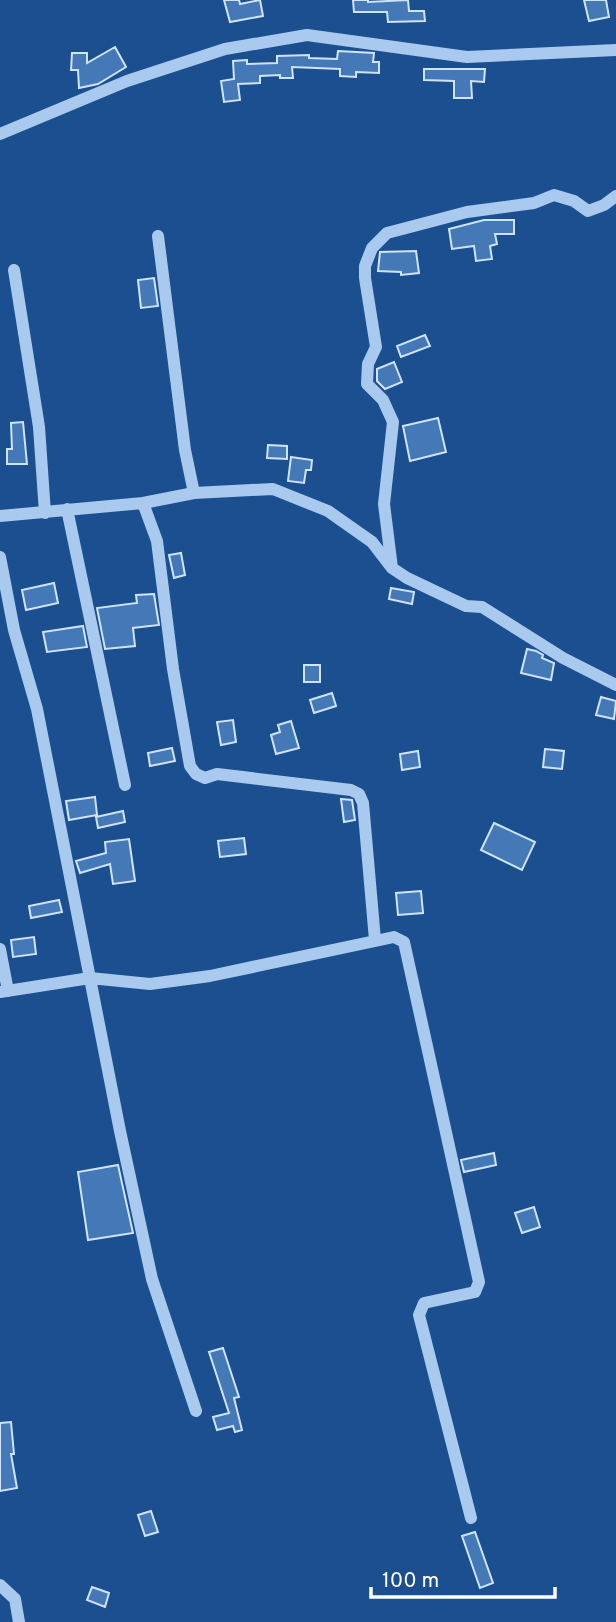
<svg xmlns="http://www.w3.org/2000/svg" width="616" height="1622" font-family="Overpass,sans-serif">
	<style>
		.building { fill: #4478b7; stroke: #cfe3fa; stroke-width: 2 }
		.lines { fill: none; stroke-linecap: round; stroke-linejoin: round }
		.minor { stroke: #a9c9ee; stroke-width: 12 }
	</style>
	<rect width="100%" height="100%" fill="#1b4f8f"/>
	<path class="building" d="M224,0H239L240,4L260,0L263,16L230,22Z
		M353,0H368V2L408,0L409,11H424L425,21L388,22L387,12H354Z
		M584,0H606L609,17L589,21Z
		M115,47L126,67L98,84L79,88L78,70H71L72,53H87V63Z
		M338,51L374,53L373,62H379V73L356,72V77L340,76V69L292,67L293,78H280V75L260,76V83L238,84L240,100L224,102L221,81L234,79L233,61L247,60V64L277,63V56L309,55V58L337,59Z
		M424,69H485L484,82L471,81L472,98H454V81L424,80Z
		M484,220H514V234H495L497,244L490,246L492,259L476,261L474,246L452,249L449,229Z
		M416,251L419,273L401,275V272L378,271L380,252Z
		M154,278L158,306L141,308L138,280Z
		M425,335L430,346L401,357L397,346Z
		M394,362L402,382L385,389L377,381V369Z
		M438,418L446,452L410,461L403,426Z
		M23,422L27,464H7V449H12L11,423Z
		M268,445L287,446V459L267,458Z
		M291,457L312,460L311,470H306L304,483L288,481Z
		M181,553L185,575L174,578L169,555Z
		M54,583L58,603L26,610L22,590Z
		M391,588L414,592L412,604L389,599Z
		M154,594L159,625L133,628L135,646L105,649L97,608L137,603L136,595Z
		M83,626L87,647L47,652L43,632Z
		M527,649L536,651L543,655L542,658L554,663L551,680L521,673Z
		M304,665H320V682H304Z
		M332,693L336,706L314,713L310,700Z
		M601,697L616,701L614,719L596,715Z
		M233,720L236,742L221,745L217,722Z
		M291,721L299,748L276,754L271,735L280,732L278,725Z
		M172,748L175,761L150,766L148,753Z
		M545,749L564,751L562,769L543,767Z
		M418,751L420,767L402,770L400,754Z
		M95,797L97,815L69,820L66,801Z
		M341,799L352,800L355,820L344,822Z
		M123,811L125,822L98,828L96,817Z
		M494,823L535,842L522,870L481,850Z
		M244,838L246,854L220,857L218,841Z
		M129,839L135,881L113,884L110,864L80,873L76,861L106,853L105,842Z
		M421,891L423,913L398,915L396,893Z
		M59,900L62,912L31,918L29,906Z
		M34,937L36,954L13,957L11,940Z
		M494,1153L496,1165L464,1172L461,1160Z
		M118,1165L133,1233L88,1240L78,1172Z
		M534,1207L540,1227L522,1233L515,1213Z
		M223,1348L239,1397L234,1398L242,1430L235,1432L233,1426L217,1430L213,1417L229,1413L209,1352Z
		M11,1422L14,1454H11L17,1488L0,1491V1423Z
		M151,1511L158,1532L145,1536L138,1515Z
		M475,1532L493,1583L480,1588L462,1536Z
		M92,1587L109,1593L105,1607L87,1600Z"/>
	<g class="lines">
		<path class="minor" d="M0,134L127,81L225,49L307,35L467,57L616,50
			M158,236L185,450L194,493
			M14,270L39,427L45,513
			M143,503L157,541L173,669L190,766L196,774L205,778L217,774L351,790L359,794L363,803L375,940
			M67,509L125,785
			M0,516L143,503L194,493L273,489L328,511L372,542L392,568L407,578L466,606L482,607L563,658L616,685
			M0,557L14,630L37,709L120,1131L152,1279L196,1411
			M392,568L384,504L393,422L383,400L367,384L368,364L376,347L365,278V266L372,248L387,233L467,212L534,203L554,195L574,201L588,211L604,205L616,196
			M0,949L8,991
			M0,992L90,978L150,984L210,976L394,937L404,942L479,1282L475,1292L424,1303L419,1315L471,1518
			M0,1585L15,1599L19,1622"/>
	</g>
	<path d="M371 1587v10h184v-10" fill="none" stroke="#ffffff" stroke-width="3.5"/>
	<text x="382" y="1587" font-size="21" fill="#ffffff" stroke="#1b4f8f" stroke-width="5" paint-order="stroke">100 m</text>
</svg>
